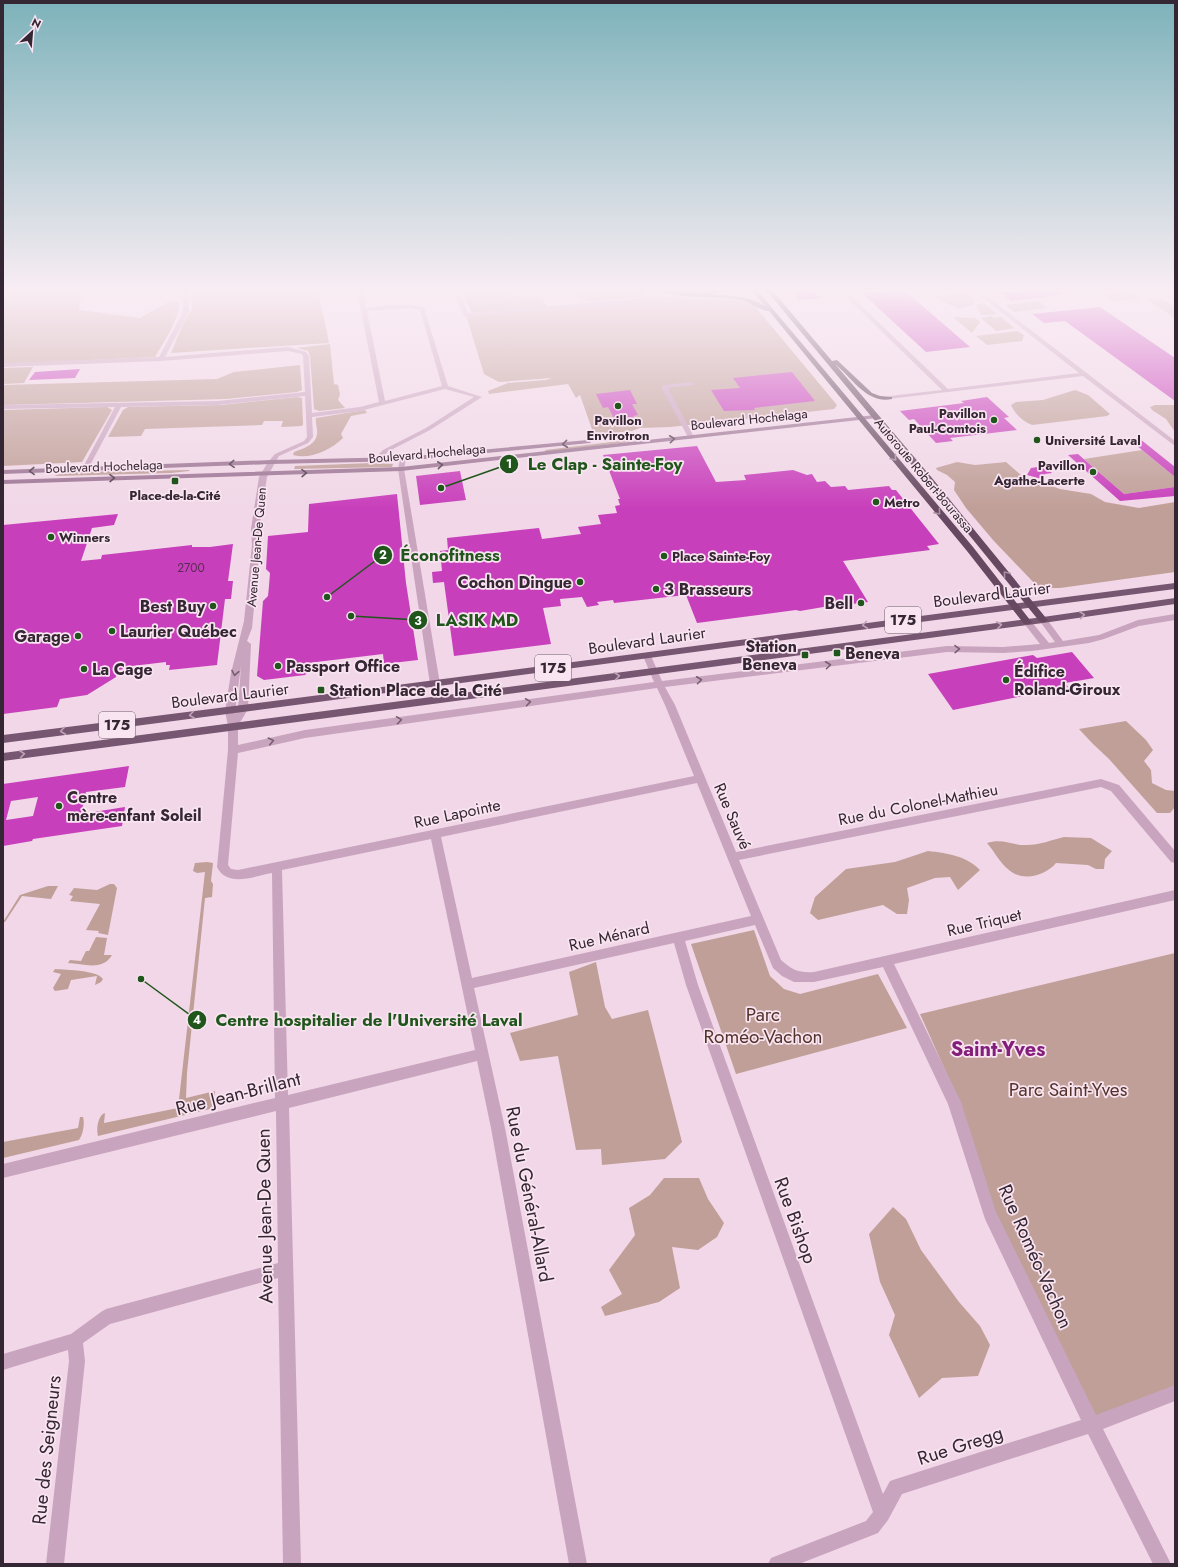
<svg xmlns="http://www.w3.org/2000/svg" width="1178" height="1567" font-family="Jost,sans-serif">
	<style>
		.green { fill: #c09f98 }
		.plaza { fill: #eabed8 }
		.building { fill: #c83fbb; fill-rule: evenodd }
		.lines { fill: none; stroke-linecap: round; stroke-linejoin: round }
		.minor { fill: #c9a4be; fill-rule: evenodd }
		.secondary { fill: #9d7594; fill-rule: evenodd }
		.primary { fill: #765670; fill-rule: evenodd }
		.trunk { fill: #664960; fill-rule: evenodd }
		.motorway { fill: #553c51; fill-rule: evenodd }
		.oneway { stroke: #4e3a4a }
		.oneway2 { stroke: #a88fa1 }
		.oneway3 { stroke: #bea4b7 }
		.oneway4 { stroke: #775f71 }
		.poi-dot { fill: #20561b; stroke: #f9e4f1; stroke-width: 1.5 }
		.labels { text-anchor: middle; stroke-width: 3.5; stroke-linejoin: round; paint-order: stroke }
		.far-number-label { font-size: 12px; fill: #592c54 }
		.far-poi-label { font-size: 13px; font-weight: bold; fill: #342632; stroke: #f9e4f1; text-anchor: start }
		.far-street-label { font-size: 13px; fill: #342632; stroke: #f9e4f1 }
		.shield { fill: #f9e4f1; stroke: #6f5f6b; stroke-width: 1 }
		.shield-label { font-size: 15px; font-weight: bold; fill: #342632 }
		.poi-label { font-size: 16px; font-weight: bold; fill: #342632; stroke: #f9e4f1; text-anchor: start }
		.street-label { font-size: 16px; fill: #342632; stroke: #f9e4f1 }
		.near-park-label { font-size: 19px; fill: #533229; stroke: #f9e4f1 }
		.near-street-label { font-size: 19px; fill: #342632; stroke: #f9e4f1 }
		.near-neighbourhood-label { font-size: 20px; font-weight: bold; fill: #841e7b; stroke: #f9e4f1 }
		.leader { fill: none; stroke: #20561b; stroke-width: 1.5 }
		.callout-dot { fill: #20561b; stroke: #f9e4f1; stroke-width: 1.5 }
		.mark-label { font-size: 12px; text-anchor: middle; font-weight: bold; fill: #fff }
		.callout-label { font-size: 17px; text-anchor: middle; font-weight: bold; fill: #20561b; stroke: #f9e4f1; stroke-width: 3.5; stroke-linejoin: round; paint-order: stroke }
	</style>
	<rect width="100%" height="100%" fill="#f1d7e7"/>
	<path class="green" d="M3,290H94L82,291L79,310L140,318L170,301L179,302C181,316 163,344 155,357L3,364Z
		M193,290H318L329,343L171,353L183,324L192,309Z
		M461,290H508C514,301 530,294 539,297L547,305L546,307L472,313Z
		M563,290H639L644,296L590,302L564,292Z
		M1131,292L1140,298L1114,301L1104,295Z
		M970,293L974,304L959,309L933,296Z
		M669,297L686,299H733L754,305L837,405L834,409L670,427L640,428L632,431L594,435L580,395L576,398L568,384L489,394L488,391L508,383L546,380L552,378L499,382L484,374L466,315L649,300Z
		M1146,299H1162L1175,306V318Z
		M1039,301L1047,308L1014,312L1005,305Z
		M983,303L997,314L981,315L976,305Z
		M999,315L1014,328H1015L996,331L981,318L992,316L994,318L1000,317Z
		M953,317L975,318L980,322L972,333Z
		M1017,331L1024,335L1022,341L987,345L976,336Z
		M330,344L334,384L338,385L340,394L338,400L345,408L319,411L314,409L310,356L308,351L297,348Z
		M300,365L302,390L297,392L226,399L3,405V385L217,379L234,372Z
		M33,367L24,383L3,384V368Z
		M1075,390L1088,395L1110,414L1107,416L1032,425C1022,421 1015,414 1011,405L1016,402L1043,400Z
		M297,397L302,398L303,424L302,426L281,427L283,421H264L262,425L145,429L141,436L108,437L123,410L128,407L222,405Z
		M1155,405H1175V432L1166,419L1152,410L1150,407Z
		M107,407L112,410L82,462L3,466V410Z
		M365,410L367,413L351,416L341,434L343,438C331,450 310,460 293,455L294,452C302,449 316,445 317,434C318,429 315,423 316,418Z
		M628,440L629,442L546,452L545,450Z
		M1142,450L1175,477V487L1124,494L1084,459Z
		M957,462L975,465L1006,462L1021,475L1060,489L1091,494L1105,502L1139,508L1175,502V572L1060,588H1045L1035,584L993,540L966,508L954,490L955,482L947,475L937,470L936,468Z
		M372,463L393,464L392,467L294,469L295,466Z
		M190,470L189,471L171,473L55,476L56,475L75,472Z
		M1126,721L1146,740L1153,750L1144,761L1151,770L1152,783L1166,790L1175,791V807L1170,813H1157L1109,759L1092,743L1079,729Z
		M1064,837L1091,838L1112,851L1105,859L1104,869H1096L1088,865L1056,863C1045,876 1023,882 1009,870C1000,863 994,851 987,843C1003,838 1013,846 1027,845C1039,845 1052,840 1064,837Z
		M928,851C946,853 967,856 980,870L958,890L950,877L935,878L907,888L909,900L907,914H897L883,905L818,920L810,913L815,897L846,869L895,862Z
		M207,862L213,863L211,881L213,884L212,897L205,898L187,1073L186,1098L215,1091L214,1108L98,1136C96,1129 98,1115 105,1113L104,1123L178,1108L205,872L197,873L193,871L195,863Z
		M110,884H114L117,888L108,935L98,933L99,931L86,930L100,904L70,901L73,896L69,895L74,888L97,890Z
		M48,886H58L51,899L22,896L5,922H3L20,895Z
		M754,930L770,976L784,989L800,994L878,974L907,1028L736,1074L691,944Z
		M96,937L107,938L104,955H112C103,971 84,964 68,963L70,960L81,961L86,951H89Z
		M1175,953V1389L1092,1417L1000,1232L959,1101L920,1014Z
		M596,962L605,1007L612,1019L648,1010L682,1142L665,1159L602,1165L601,1149L576,1150L558,1056L520,1061L510,1033L578,1015L569,972Z
		M55,969C67,970 97,970 103,979L101,982L95,985L97,976L71,980L68,989L55,991L53,988L61,974L53,972Z
		M80,1117H83C85,1123 83,1135 79,1140L3,1158V1142L78,1128Z
		M664,1178H699L708,1199L724,1223L717,1237L698,1250L672,1247L680,1288L659,1302L605,1316L601,1307L622,1294L609,1270L635,1235L629,1208L650,1195Z
		M893,1207L906,1219L921,1250L959,1302L980,1326L990,1345L978,1376L942,1378L919,1398L889,1335L895,1315L880,1282L869,1234Z"/>
	<path class="plaza" d="M1147,290H1175V297L1162,299Z"/>
	<path class="building" d="M790,290H813L821,298L799,300Z
		M893,290H904L970,347L926,352L862,293Z
		M1028,290H1060V295L1011,301L1000,293Z
		M1100,307L1175,358V401L1065,321L1044,323L1032,314Z
		M80,369L75,378L29,380L35,372Z
		M792,372L815,401L754,408L755,410L724,411L711,390L740,388L733,378Z
		M630,390L637,404H632L638,415L633,416L634,417L615,420L608,407L603,408L596,394Z
		M987,397L1009,417L1004,418L1017,430L950,438L953,441L936,443L914,419L909,420L900,411L964,403L961,401Z
		M1140,439L1175,467V477L1136,445Z
		M697,446L716,482L746,480L744,475L793,470L807,475L812,474L817,482L825,481L831,487L845,486L848,490L889,486L892,490H896L939,544L927,546L930,550L843,561L868,602L844,605L841,604L800,611L796,610L697,623L686,595L614,603L613,600L597,602L599,605L587,607L582,597L560,599L561,606L543,608L551,644L454,656L444,582L433,583L432,572L442,571L440,551L448,550L447,538L539,528L542,539L581,534L578,527L601,524L598,515L617,513L615,506L620,505L618,499H620L603,455Z
		M1078,454L1124,494L1175,487V496L1120,501L1068,455Z
		M1044,466L1052,473L1045,474L1042,479L1027,475L1031,468Z
		M460,471L466,500L420,505L416,476Z
		M397,494L406,583L418,660L384,664L383,654L308,663L307,673L305,675L264,680L257,676L263,601L268,596L269,586L270,573L266,569L268,536L308,532L309,504Z
		M118,514L114,525L92,528L81,561L101,559L102,555L192,545V547H210L233,544L228,581H233L231,599H225L217,665L169,670L170,665H166V662L132,666V668L118,670L116,677L87,695L60,699L57,707L3,714V525Z
		M1072,652L1094,678L1065,683L1068,687L953,710L928,674L1033,655L1037,658Z
		M129,766L125,787L86,792L81,814L125,807L122,826L33,839L32,841L3,846V784ZM38,797L33,816L6,820L11,801Z"/>
	<g class="lines">
		<path class="minor" d="M182,290H188L189,312L165,357L288,347L306,352L309,356L312,413L360,407L379,402L357,290H363L366,308C385,306 406,301 424,308L448,386L482,397L430,430L387,452L384,460L381,462L378,460L379,454L383,450L426,428L474,397L445,389L360,411L312,417L313,437L308,443L279,456L267,477L259,529L260,545L252,628L247,641L251,644L248,709L238,726V745L305,730L654,682L643,656L647,653L651,656L662,681L947,646L1003,647L1040,644L1023,622L1027,619L1030,620L1049,643L1055,642L1039,620L1040,618H1046L1063,641L1099,635L1138,620L1175,614V620L1139,626L1104,639L1089,643L1032,651L1003,653L947,652L665,687L675,705L736,852L1101,779L1119,785L1175,851V863L1171,862L1111,791L1101,787L739,860L781,960C792,970 799,973 814,972L1175,890V900L894,964L961,1102L996,1212L1096,1415L1175,1385V1401L1103,1429L1171,1564H1153L1088,1434L902,1494L888,1520L878,1533L799,1564H768L771,1558L866,1521L873,1512L686,985L674,943L474,988L505,1128L587,1564H569L491,1128L477,1061L289,1108L301,1564H283L278,1278L110,1324L83,1343L85,1361L64,1564H46L69,1361L68,1350L3,1370V1354L71,1334L101,1312L106,1309L278,1263L276,1111L3,1178V1164L275,1098L272,873C255,876 227,888 217,867L228,750V726L225,711L231,673L244,621L252,545L251,529L259,477L268,462L275,454L304,441L307,437L305,396L218,405L121,407L88,469L85,471L82,469L115,407L3,409V405L218,401L305,392L303,356L302,354L288,351L161,361L3,367V363L159,357L183,312ZM410,308L420,310L442,386L385,401L367,311ZM241,666L238,709L235,714V711ZM657,688L665,705L694,776L238,870L231,869L228,865L238,753L305,738ZM697,783L751,916L472,978L441,837ZM431,839L475,1050L288,1095L282,870ZM755,925L773,968L782,976L794,982H814L883,967L948,1104L985,1219L1081,1420L896,1479L890,1481L883,1494L698,985L685,941Z
			M453,290H459L468,313L634,299L651,297L663,290L668,291L654,299L634,303L466,317L463,315Z
			M839,290H845L948,389L1079,373L973,290H979L1175,441V446L1083,376L888,399L887,398L890,396L942,390Z
			M691,382L694,384L693,385L668,388L694,437L691,439L688,437L661,387L664,385Z
			M403,457L406,459L404,469L440,684L445,699L440,702L435,699L430,684L398,469L400,459Z"/>
		<path class="secondary" d="M875,415L878,417L877,418L401,471L3,484V480L401,467Z
			M588,440L591,442L590,443L403,461L271,464L3,474V470L271,460L403,457Z"/>
		<path class="primary" d="M1175,583V589C784,639 394,693 3,743V735C394,687 784,633 1175,583Z
			M1175,598V604L1043,623L3,761V753L1043,617Z"/>
		<path class="trunk" d="M663,290C672,290 681,294 691,294C716,296 742,292 765,306L751,290H757L973,547L1030,620L1032,622L1030,624H1024L967,551L769,311C762,312 750,302 741,300C714,295 690,300 663,292Z
			M766,290H772L832,361L837,360L872,393L880,396L892,397V399C867,404 853,379 835,364L932,478L1046,618L1048,620L1046,622H1040L926,482Z"/>
		<path class="motorway" d="M663,290L700,293L718,290H731L700,297L665,293L663,292Z"/>
	</g>
	<defs><path id="oneway-chevron" d="M-2-3.5L2.5 0L-2 3.5" fill="none" stroke-width="1.6" stroke-linecap="round" stroke-linejoin="round"/></defs>
	<g class="oneway">
		<use href="#oneway-chevron" transform="translate(672 439) rotate(-6)"/>
		<use href="#oneway-chevron" transform="translate(565 444) rotate(174)"/>
		<use href="#oneway-chevron" transform="translate(232 464) rotate(177)"/>
		<use href="#oneway-chevron" transform="translate(440 465) rotate(-6)"/>
		<use href="#oneway-chevron" transform="translate(32 471) rotate(178)"/>
		<use href="#oneway-chevron" transform="translate(304 473) rotate(-1)"/>
		<use href="#oneway-chevron" transform="translate(112 478) rotate(-1)"/>
	</g>
	<g class="oneway2">
		<use href="#oneway-chevron" transform="translate(894 458) rotate(50)"/>
		<use href="#oneway-chevron" transform="translate(938 512) rotate(50)"/>
		<use href="#oneway-chevron" transform="translate(1006 574) rotate(-130)"/>
	</g>
	<g class="oneway3">
		<use href="#oneway-chevron" transform="translate(1082 615) rotate(-8)"/>
		<use href="#oneway-chevron" transform="translate(865 625) rotate(173)"/>
		<use href="#oneway-chevron" transform="translate(999 625) rotate(-7)"/>
		<use href="#oneway-chevron" transform="translate(617 676) rotate(-7)"/>
		<use href="#oneway-chevron" transform="translate(192 715) rotate(173)"/>
		<use href="#oneway-chevron" transform="translate(63 731) rotate(173)"/>
		<use href="#oneway-chevron" transform="translate(22 754) rotate(-8)"/>
	</g>
	<g class="oneway4">
		<use href="#oneway-chevron" transform="translate(957 649) rotate(-1)"/>
		<use href="#oneway-chevron" transform="translate(828 665) rotate(-7)"/>
		<use href="#oneway-chevron" transform="translate(235 673) rotate(101)"/>
		<use href="#oneway-chevron" transform="translate(699 680) rotate(-7)"/>
		<use href="#oneway-chevron" transform="translate(528 702) rotate(-8)"/>
		<use href="#oneway-chevron" transform="translate(399 720) rotate(-8)"/>
		<use href="#oneway-chevron" transform="translate(271 741) rotate(-13)"/>
	</g>
	<linearGradient id="sky" x2="0" y2="1"><stop stop-color="#7db2ba"/><stop offset="0.57" stop-color="#f9edf4"/><stop offset="1" stop-color="#f9edf4" stop-opacity="0"/></linearGradient>
	<rect width="1178" height="509" fill="url(#sky)"/>
	<g class="poi-dot">
		<circle cx="618" cy="406" r="4"/>
		<circle cx="994" cy="420" r="4"/>
		<circle cx="1037" cy="440" r="4"/>
		<circle cx="1093" cy="472" r="4"/>
		<rect x="171" y="477" width="8" height="8" rx="2"/>
		<circle cx="876" cy="502" r="4"/>
		<circle cx="51" cy="537" r="4"/>
		<circle cx="664" cy="556" r="4"/>
		<circle cx="580" cy="582" r="4"/>
		<circle cx="656" cy="589" r="4"/>
		<circle cx="861" cy="603" r="4"/>
		<circle cx="213" cy="606" r="4"/>
		<circle cx="112" cy="631" r="4"/>
		<circle cx="78" cy="636" r="4"/>
		<rect x="833" y="649" width="8" height="8" rx="2"/>
		<rect x="801" y="651" width="8" height="8" rx="2"/>
		<circle cx="278" cy="666" r="4"/>
		<circle cx="84" cy="669" r="4"/>
		<circle cx="1006" cy="680" r="4"/>
		<rect x="317" y="686" width="8" height="8" rx="2"/>
		<circle cx="59" cy="806" r="4"/>
	</g>
	<g class="labels">
		<g class="far-number-label">
			<text x="191" y="572">2700</text>
		</g>
		<g class="far-poi-label">
			<text x="986" y="418" text-anchor="end">Pavillon<tspan x="986" dy="15">Paul-Comtois</tspan></text>
			<text x="618" y="425" text-anchor="middle">Pavillon<tspan x="618" dy="15">Envirotron</tspan></text>
			<text x="1045" y="445">Université Laval</text>
			<text x="1085" y="470" text-anchor="end">Pavillon<tspan x="1085" dy="15">Agathe-Lacerte</tspan></text>
			<text x="175" y="500" text-anchor="middle">Place-de-la-Cité</text>
			<text x="884" y="507">Metro</text>
			<text x="59" y="542">Winners</text>
			<text x="672" y="561">Place Sainte-Foy</text>
		</g>
		<g class="far-street-label">
			<text transform="translate(749 419) rotate(-6)" y="5">Boulevard Hochelaga</text>
			<text transform="translate(427 453) rotate(-5)" y="5">Boulevard Hochelaga</text>
			<text transform="translate(104 466) rotate(-2)" y="5">Boulevard Hochelaga</text>
			<text transform="translate(924 475) rotate(50)" y="5">Autoroute Robert-Bourassa</text>
			<text transform="translate(256 547) rotate(-85)" y="5">Avenue Jean-De Quen</text>
		</g>
		<g class="shield">
			<rect x="885" y="607" width="36" height="26" rx="3"/>
			<rect x="535" y="655" width="36" height="26" rx="3"/>
			<rect x="99" y="712" width="36" height="26" rx="3"/>
		</g>
		<g class="shield-label">
			<text x="903" y="625">175</text>
			<text x="553" y="673">175</text>
			<text x="117" y="730">175</text>
		</g>
		<g class="poi-label">
			<text x="572" y="588" text-anchor="end">Cochon Dingue</text>
			<text x="664" y="595">3 Brasseurs</text>
			<text x="853" y="609" text-anchor="end">Bell</text>
			<text x="205" y="612" text-anchor="end">Best Buy</text>
			<text x="120" y="637">Laurier Québec</text>
			<text x="70" y="642" text-anchor="end">Garage</text>
			<text x="797" y="652" text-anchor="end">Station<tspan x="797" dy="18">Beneva</tspan></text>
			<text x="845" y="659">Beneva</text>
			<text x="286" y="672">Passport Office</text>
			<text x="92" y="675">La Cage</text>
			<text x="1014" y="677">Édifice<tspan x="1014" dy="18">Roland-Giroux</tspan></text>
			<text x="329" y="696">Station Place de la Cité</text>
			<text x="67" y="803">Centre<tspan x="67" dy="18">mère-enfant Soleil</tspan></text>
		</g>
		<g class="street-label">
			<text transform="translate(992 594) rotate(-7)" y="6">Boulevard Laurier</text>
			<text transform="translate(647 640) rotate(-8)" y="6">Boulevard Laurier</text>
			<text transform="translate(230 695) rotate(-7)" y="6">Boulevard Laurier</text>
			<text transform="translate(918 804) rotate(-11)" y="6">Rue du Colonel-Mathieu</text>
			<text transform="translate(457 813) rotate(-12)" y="6">Rue Lapointe</text>
			<text transform="translate(733 816) rotate(67)" y="6">Rue Sauvé</text>
			<text transform="translate(984 922) rotate(-13)" y="6">Rue Triquet</text>
			<text transform="translate(609 936) rotate(-13)" y="6">Rue Ménard</text>
		</g>
		<g class="near-park-label">
			<text x="763" y="1021">Parc<tspan x="763" dy="22">Roméo-Vachon</tspan></text>
			<text x="1068" y="1096">Parc Saint-Yves</text>
		</g>
		<g class="near-street-label">
			<text transform="translate(238 1093) rotate(-14)" y="7">Rue Jean-Brillant</text>
			<text transform="translate(530 1194) rotate(79)" y="7">Rue du Général-Allard</text>
			<text transform="translate(264 1216) rotate(-91)" y="7">Avenue Jean-De Quen</text>
			<text transform="translate(796 1220) rotate(70)" y="7">Rue Bishop</text>
			<text transform="translate(1036 1256) rotate(66)" y="7">Rue Roméo-Vachon</text>
			<text transform="translate(960 1445) rotate(-18)" y="7">Rue Gregg</text>
			<text transform="translate(46 1450) rotate(-84)" y="7">Rue des Seigneurs</text>
		</g>
		<g class="near-neighbourhood-label">
			<text x="998" y="1056">Saint-Yves</text>
		</g>
	</g>
	<path class="leader" d="M441 488L509 464M327 597L383 555M351 616L418 620M141 979L197 1020"/>
	<g class="callout-dot">
		<circle cx="441" cy="488" r="4"/>
		<circle cx="327" cy="597" r="4"/>
		<circle cx="351" cy="616" r="4"/>
		<circle cx="141" cy="979" r="4"/>
		<circle cx="509" cy="464" r="10"/>
		<circle cx="383" cy="555" r="10"/>
		<circle cx="418" cy="620" r="10"/>
		<circle cx="197" cy="1020" r="10"/>
	</g>
	<g class="mark-label">
		<text x="509" y="468">1</text>
		<text x="383" y="559">2</text>
		<text x="418" y="625">3</text>
		<text x="197" y="1024">4</text>
	</g>
	<g class="callout-label">
		<text x="605" y="470">Le Clap - Sainte-Foy</text>
		<text x="450" y="561">Éconofitness</text>
		<text x="477" y="626">LASIK MD</text>
		<text x="369" y="1026">Centre hospitalier de l'Université Laval</text>
	</g>
	<rect width="1178" height="1567" fill="none" stroke="#342632" stroke-width="8"/>
	<g transform="translate(32 32) rotate(26)" stroke="#f9e4f1" stroke-width="3" paint-order="stroke">
	<path d="M0-3L7 15L0 10L-7 15Z" fill="#342632"/>
	<text y="-6" font-size="11" font-weight="bold" text-anchor="middle" fill="#342632">N</text>
	</g>
</svg>
